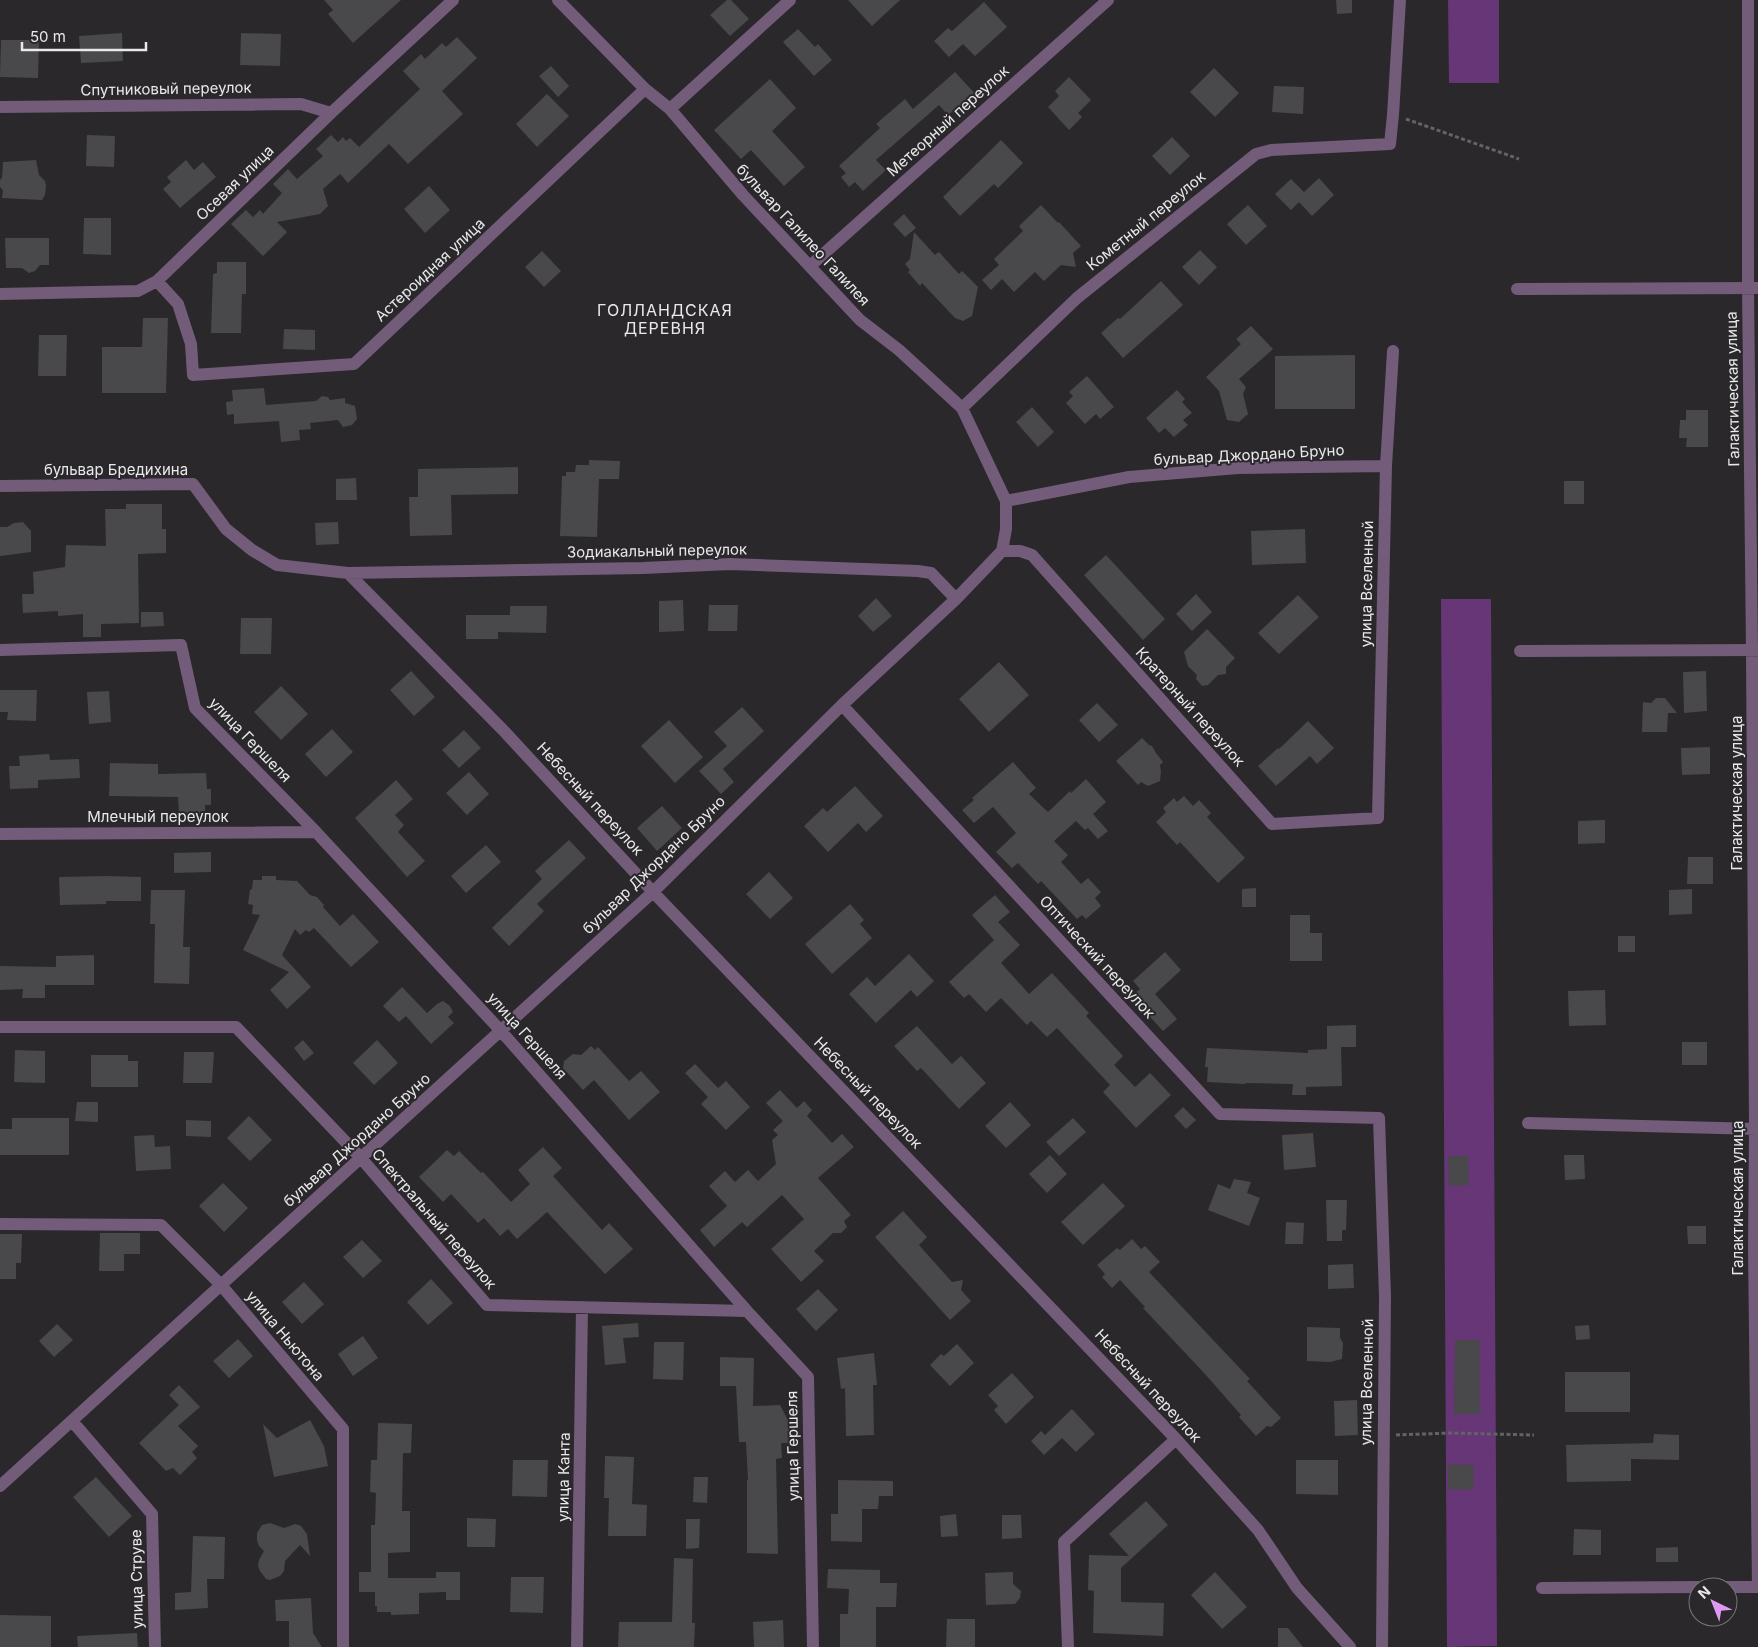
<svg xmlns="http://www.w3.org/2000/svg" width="1758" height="1647" font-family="Inter,sans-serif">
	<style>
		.forest { fill: #673677 }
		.building { fill: #49484a }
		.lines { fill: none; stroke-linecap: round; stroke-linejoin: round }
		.path { stroke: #636264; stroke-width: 3; stroke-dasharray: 4 2.5; stroke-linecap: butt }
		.street { stroke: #725c7a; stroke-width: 12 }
		.labels { text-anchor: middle; stroke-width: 4; stroke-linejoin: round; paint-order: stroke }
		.street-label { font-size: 15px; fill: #e9e8ea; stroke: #2a282b }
		.neighbourhood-label { font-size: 16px; letter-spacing: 1px; fill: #e9e8ea; stroke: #2a282b }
	</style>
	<rect width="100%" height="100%" fill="#2a282b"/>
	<path class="forest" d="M1448,0H1499V83H1449Z
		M1441,599H1491L1497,1646L1447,1647Z"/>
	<path class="building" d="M324,0H401L353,43L328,14L333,10Z
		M727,0H731L749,19L730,36L710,15Z
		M848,0H900L872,26Z
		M1336,0H1352V13L1337,14Z
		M984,2L1007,27L975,56L963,44L949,57L934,41L948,28L952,31Z
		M798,29L815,47L818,44L832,60L814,76L783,42Z
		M122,33L123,61L81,63L79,36Z
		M241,33L281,34L280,66L240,65Z
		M457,37L477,58L442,91L463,114L408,164L389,144L348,183L340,174L323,189L328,206L320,214L277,222L287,232L263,256L231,224L246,210L253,217L260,210L263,214L282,193L273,184L288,169L297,179L323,156L316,149L331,135L338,142L343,137L346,141L350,138L359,147L420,89L403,71L421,54L425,59L442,43L446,47Z
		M1,40H39L38,78L0,77Z
		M551,66L569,86L558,97L539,76Z
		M1214,68L1239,93L1215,117L1190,92Z
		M955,72L978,97L964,110L960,105L948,115L939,105L876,160L886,170L863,191L855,182L849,187L841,177L846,173L839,166L880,128L876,124L905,99L913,109Z
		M1069,77L1091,100L1078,113L1082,117L1069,130L1048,107L1059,96L1055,91Z
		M770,79L796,108L772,131L805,167L784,186L751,150L741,159L714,130Z
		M1274,86L1304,87L1303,114L1272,112Z
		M547,94L569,116L537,147L516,124Z
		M87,135L115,136L114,167L86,166Z
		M1172,137L1190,156L1170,175L1152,156Z
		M1001,140L1023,163L998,188L994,184L960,216L943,197Z
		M36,160L39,175L45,181L46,186L45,195L42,200L2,198L3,190L0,187V180L2,178L3,162Z
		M186,160L194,170L203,162L216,177L180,208L163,189L171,182L167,177Z
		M1319,178L1334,195L1312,216L1299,202L1291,210L1275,194L1291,179L1304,192Z
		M429,186L450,210L425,233L404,209Z
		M1041,205L1058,223L1059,222L1081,246L1073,253L1076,267L1061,265L1044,281L1035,272L1014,292L1002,279L991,290L982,280L999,265L994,259L1023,231L1019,226Z
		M1248,205L1267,226L1246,245L1227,224Z
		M904,214L916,228L905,237L893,224Z
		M84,218H111V255L83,254Z
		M914,232L935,255L939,252L959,274L962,271L978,287L972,316L963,321L955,318L922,283L920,286L908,272L910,270L905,264L910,259Z
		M5,238H49V265H40L35,271L29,273L22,268H6Z
		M1200,250L1217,267L1199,285L1182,267Z
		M542,251L561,271L544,287L525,267Z
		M217,262H246V294H242L241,333H211L213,274L217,273Z
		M1161,281L1183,305L1123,358L1101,333L1118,318L1120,319Z
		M143,318H168L166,393H102V347H142Z
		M1251,326L1273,349L1239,379L1246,387L1243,394L1248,414L1239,422L1227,420L1219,391L1206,377L1241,344L1236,339Z
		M284,329L315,330V350L283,349Z
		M39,335H67L66,376H38Z
		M1355,355V409H1275V356Z
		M1087,376L1114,407L1100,419L1096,414L1085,424L1066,403L1073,396L1069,392Z
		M264,388L266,405L316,401L322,396L328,397L330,400L345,398V403L355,406L357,419L352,425L343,427L338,420L310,423L311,429L299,430L300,440L281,442L279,421L234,424V414L227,415L226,402L233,401L232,390Z
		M1177,390L1185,399L1182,402L1192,413L1183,420L1188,425L1174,437L1165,428L1159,433L1146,418Z
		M1032,407L1054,432L1038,447L1016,422Z
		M1686,410H1708V447H1686L1687,438H1679L1680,420H1686Z
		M589,460L620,461L619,479H599L597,537L560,536L562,476H566V472H575L576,465H589Z
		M518,467V494L451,495L452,535L410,536L409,497H418V469Z
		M356,478L357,500H336V479Z
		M1564,481H1584V504H1564Z
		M126,504H162V529H166V553L138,554L139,623L101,624V637H83V614L58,616V611L23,613L22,594H34L33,572L65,567L66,545L106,546L105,509H126Z
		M23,522L31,531V552L0,556V527H7L14,523Z
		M338,522L339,544L316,545L315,523Z
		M1305,529L1306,563L1252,565L1251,531Z
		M1106,555L1165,619L1143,640L1084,575Z
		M1196,594L1212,612L1192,631L1176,614Z
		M1298,595L1319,617L1279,654L1258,633Z
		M876,598L892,616L873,632L858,616Z
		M683,600L684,631L659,632V601Z
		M709,605H738L737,631H708Z
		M510,606H547L546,633L498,632V639H466V615H510Z
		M141,612H163L164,626L141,627Z
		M241,618H272L271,654H240Z
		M1207,629L1235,658L1226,667V674L1218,675L1208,685L1202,686L1196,679L1197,675L1188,666L1184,652Z
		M999,662L1029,695L989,732L959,699Z
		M411,671L435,697L414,716L390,690Z
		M1706,671L1707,711L1684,713L1683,672Z
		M281,686L308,714L281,740L254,712Z
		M0,690H37L36,721L7,720L8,712H0Z
		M109,691L111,722L89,724L87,692Z
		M1656,698H1665L1677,713H1668L1667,732H1642L1643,702L1651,703Z
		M1097,703L1118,725L1099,742L1079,720Z
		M742,707L764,731L723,769L734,782L721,794L699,771L727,746L714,732Z
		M669,720L703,757L675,783L641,746Z
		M1308,721L1334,748L1317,764L1310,756L1276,786L1258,766L1278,748L1279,749Z
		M332,729L353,752L326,777L305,754Z
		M464,730L481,748L459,768L442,750Z
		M1142,738L1149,745L1152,746L1156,753L1163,762L1160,765L1161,772L1160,781L1148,786L1141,782L1138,785L1116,761Z
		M1710,747V774L1682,775L1681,748Z
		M49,754L50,760L79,759L80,778L38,780V788L10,789L9,766H20L19,756Z
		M1013,762L1036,788L1029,794L1048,812L1070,791L1071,793L1086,779L1106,802L1093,814L1108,831L1098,839L1088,828L1085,830L1076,821L1054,841L1068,855L1061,862L1081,884L1088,878L1101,892L1095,898L1101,906L1086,919L1082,915L1077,919L1041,881L1038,884L1018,863L1012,868L996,852L1016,833L993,807L974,823L962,810L974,800L972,798Z
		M110,763L158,764V774L206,773L207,789H211V805H205V815L179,816L178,797L109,796Z
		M469,772L489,794L467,815L446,793Z
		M396,780L413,799L395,815L404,825L398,832L425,861L407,877L355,818Z
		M855,786L883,816L866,832L858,823L828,852L804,826L823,808L827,812Z
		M1184,796L1193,806L1199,800L1211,813L1207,817L1245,858L1218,883L1180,842L1177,845L1156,822L1166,812L1163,808L1174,798L1177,802Z
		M662,806L682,828L657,851L637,828Z
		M1605,820V843L1578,844V821Z
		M569,840L586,858L537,904L544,911L509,946L492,928L542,879L535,871Z
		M486,845L501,862L466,893L451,876Z
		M211,852V872L174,873V853Z
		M1688,857H1713V884H1687Z
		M769,872L793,898L770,919L746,894Z
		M106,876L141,877V901H106V904L60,905L59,877Z
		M262,876H276V880L297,881L310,895L317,897L324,905L323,907L340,926L353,914L379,942L351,967L314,928L309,932L306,930L300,935L295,929L282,955L311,987L287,1009L270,990L289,972L243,950L260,915L252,914L253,905L248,904L250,890L252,889L253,880H262Z
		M1256,888V907H1242V889Z
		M1692,889V914L1669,915V890Z
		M151,890H185L183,947H190L189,984L154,983L155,924H150Z
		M995,895L1010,912L998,922L1020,945L1001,963L1029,994L1052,973L1089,1013L1086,1016L1123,1056L1114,1065L1135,1087L1150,1073L1171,1095L1136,1128L1103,1092L1110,1085L1057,1028L1047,1037L1031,1021L1027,1025L1001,998L986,1012L969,994L964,998L949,982L994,940L972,915Z
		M850,904L864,920L860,924L872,938L832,974L805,944Z
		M1290,915H1310V933H1322V961H1290Z
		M1618,936H1635V952H1618Z
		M1165,952L1181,970L1155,994L1177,1019L1163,1031L1137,1003L1141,1000L1135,993L1140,989L1133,981Z
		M909,954L934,981L917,997L911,990L876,1023L849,994L867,977L875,986Z
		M94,955V985H45V998H22L23,989L0,990V966L56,967V956Z
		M402,987L427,1013L437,1004L443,1001L450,1006L453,1012L448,1017L454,1023L431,1044L406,1016L399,1022L383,1006Z
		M1605,990L1606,1025L1569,1026L1568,991Z
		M1356,1025V1047H1341L1342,1086L1306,1087V1095H1292L1293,1084L1246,1083L1245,1084L1207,1082L1208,1067H1205L1207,1048L1308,1053V1050L1327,1049V1026Z
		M917,1026L952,1064L961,1056L986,1083L959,1109L921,1068L917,1071L894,1046Z
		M303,1040L314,1053L304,1061L294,1048Z
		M377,1040L398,1063L374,1085L353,1063Z
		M1682,1042H1707V1065H1682Z
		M591,1046L595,1050L598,1047L629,1081L641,1071L660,1092L629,1120L594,1080L583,1090L563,1068L564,1061L573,1054L581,1055Z
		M15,1050L45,1051V1083L14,1082Z
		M184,1052H214L212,1083H183Z
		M91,1055H128V1061H138V1087H91Z
		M695,1064L718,1088L726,1081L750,1107L726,1130L701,1104L708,1097L685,1073Z
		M780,1090L797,1108L804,1101L812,1110L807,1116L832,1143L842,1134L854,1147L818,1178L851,1215L844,1221L847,1227L841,1233H833L814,1251L824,1261L801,1282L771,1249L804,1219L782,1195L747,1227L742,1222L714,1247L700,1230L727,1206L709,1186L725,1171L735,1182L748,1170L758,1181L776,1164L772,1140L778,1135L773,1130L783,1121L766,1103Z
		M77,1102H98V1122L75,1121Z
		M1010,1102L1031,1125L1006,1148L985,1126Z
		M1183,1107L1196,1120L1186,1129L1174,1116Z
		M249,1116L272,1140L250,1161L227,1138Z
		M12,1118H69V1155H0V1129H12Z
		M1073,1118L1086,1132L1059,1156L1046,1142Z
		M186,1120L211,1121V1137L186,1136Z
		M1313,1133L1316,1167L1284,1170L1282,1135Z
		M154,1135L155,1147L170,1146L171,1169L136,1171L134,1136Z
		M543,1147L562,1168L553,1176L602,1230L609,1223L633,1249L605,1274L547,1212L517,1239L508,1229L500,1236L484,1218L478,1223L451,1194L443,1202L419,1177L447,1150L454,1156L459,1151L481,1173L483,1172L511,1202L530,1184L518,1170Z
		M1050,1155L1067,1174L1047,1193L1029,1174Z
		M1564,1155H1584L1585,1179L1565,1180Z
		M1448,1156H1468L1469,1185L1449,1186Z
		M1234,1179L1251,1182L1247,1193L1260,1198L1249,1226L1208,1210L1218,1184L1230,1189Z
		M223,1183L248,1208L224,1232L199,1206Z
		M1103,1183L1125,1206L1083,1245L1061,1222Z
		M1326,1200H1347L1346,1230H1342V1241H1327Z
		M903,1211L927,1237L919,1245L952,1282L963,1280L961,1290L971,1301L950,1320L875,1237Z
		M1286,1222L1304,1223L1303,1244H1285Z
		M1687,1226H1706V1244H1688Z
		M100,1233H140V1254H124V1271H99Z
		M0,1234H22L21,1263H16V1279H0Z
		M1132,1239L1141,1249L1145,1246L1160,1262L1149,1272L1250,1379L1247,1381L1281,1418L1271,1427L1267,1426L1256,1436L1239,1417L1241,1415L1205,1374L1143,1308L1145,1307L1120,1280L1112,1288L1102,1277L1105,1274L1097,1265L1117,1248L1120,1250Z
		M362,1240L382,1261L363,1278L343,1257Z
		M1353,1264L1354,1288L1328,1289V1265Z
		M431,1279L453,1303L428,1325L407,1302Z
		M304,1282L324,1304L302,1324L282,1302Z
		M818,1289L838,1310L816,1331L796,1309Z
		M638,1323L639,1337L623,1338L626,1363L605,1365L602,1326Z
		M57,1324L73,1340L54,1357L39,1341Z
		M1589,1325L1590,1339L1576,1340L1575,1326Z
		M1307,1327L1340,1328V1338L1343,1343L1342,1359L1330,1362L1307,1361Z
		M363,1336L378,1358L353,1376L338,1354Z
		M238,1339L253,1356L229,1378L213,1361Z
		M1455,1340H1480V1414H1454Z
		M654,1342H684L683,1380L653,1379Z
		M957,1344L974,1363L950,1386L930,1365L941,1354L944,1356Z
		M874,1353L877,1385H873L874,1435L846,1436L845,1388L841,1389L837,1358Z
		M720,1357L754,1358L753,1406L780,1405L792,1428L793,1443H781L782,1458L776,1459L778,1554L747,1553V1480H748L746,1442H739L736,1386H720Z
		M1565,1372H1630V1412H1565Z
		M1012,1373L1034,1397L1006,1424L994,1410L998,1406L988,1395Z
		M179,1385L200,1407L178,1426L198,1446L192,1452L197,1458L180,1475L173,1468L166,1471L139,1443L179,1405L169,1395Z
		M1357,1400L1358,1435L1335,1436L1334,1401Z
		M1072,1409L1095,1434L1076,1452L1062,1438L1044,1455L1031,1441L1041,1431L1045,1435Z
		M310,1420L324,1446L328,1466L274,1477L263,1424L277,1438Z
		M378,1423L412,1424L411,1453H403L402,1511H410V1552L388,1553V1578H436V1572H460V1600H446V1592L419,1593V1614L391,1615V1612H377V1606H375V1592H359V1572H371V1525H375L376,1493L370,1492L371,1460H377Z
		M1654,1434L1679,1435V1460L1631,1459V1481L1567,1482L1566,1445L1653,1443Z
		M605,1456L634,1457L632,1504L647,1505L646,1536H608L609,1498H604Z
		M513,1460H548L547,1497L512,1496Z
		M1296,1460H1338V1495L1296,1494Z
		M1448,1464L1474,1465L1473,1490L1448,1489Z
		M96,1477L132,1516L109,1537L73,1497Z
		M694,1477H708L707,1503L693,1502Z
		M838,1480L893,1481V1496H879L878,1509H862V1542L831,1541V1514H838Z
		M1146,1501L1168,1525L1121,1568V1602L1164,1603L1163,1636L1093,1633L1094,1591L1088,1590L1089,1555L1129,1556L1109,1534Z
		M956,1514L958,1536L941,1537L940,1516Z
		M1002,1515H1021L1022,1538L1002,1539Z
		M467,1518L496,1519L495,1547H467Z
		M686,1519H700L699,1548L686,1549Z
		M270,1523L284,1528L295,1524L301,1526L307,1534L310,1556L300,1545L285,1561L284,1571L280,1576L270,1580L266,1579L260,1571L258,1566L259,1560L264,1551L259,1546L257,1540V1533L262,1525Z
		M1574,1529L1601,1530V1555H1573Z
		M193,1536L225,1537L224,1579H207L208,1608L175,1610V1593L191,1592Z
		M1678,1547V1562H1656V1548Z
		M674,1558L693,1559L692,1623H695L694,1647H618L619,1622H672Z
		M828,1569L880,1570V1583H897L896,1607H876V1647H840V1614H848L849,1589L827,1588Z
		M1013,1572V1584L1021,1591L1020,1598L1015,1604L986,1605L985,1573Z
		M1215,1572L1247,1607L1222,1629L1191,1595Z
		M511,1577H544L543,1613L510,1612Z
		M311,1598L313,1633L322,1647H289V1621H276L275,1600Z
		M0,1615L51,1616V1647H0Z
		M947,1619H975V1647H946Z
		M783,1620L784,1647H754L753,1622Z
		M1278,1628H1288L1303,1647H1278Z
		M137,1633L138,1647H78L77,1636Z"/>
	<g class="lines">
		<path class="path" d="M1406,119L1519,159
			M1396,1435L1450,1433L1534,1435"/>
		<path class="street" d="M0,107L301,104L331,113
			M670,109L790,0
			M810,266L1108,0
			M157,281L178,304L191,344L193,375L354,364L645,89
			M1517,289L1758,288
			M0,294L138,291L157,281L331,113L453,0
			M962,408L1077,298L1256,154L1271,150L1390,144L1393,115L1400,0
			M0,486L193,484L226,529L252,550L277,565L348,573L643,568L730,564L918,571L931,573L956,599
			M1006,501L1129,477L1238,468L1386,466
			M1002,551H1020L1032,555L1272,824L1378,818L1386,466L1393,351
			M348,573L503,730L653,892L1176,1439L1258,1530L1297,1588L1350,1647
			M0,650L181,645L195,708L316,832L501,1031L747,1311L808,1377L813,1647
			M1520,651L1758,650
			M842,705L1220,1114L1379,1118L1385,1296L1382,1647
			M0,834L316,832
			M0,1027H236L361,1158L487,1305L747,1311
			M1528,1123L1758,1129
			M0,1224L161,1225L221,1285L343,1429V1647
			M72,1421L152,1514L155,1647
			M0,1486L653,892L842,705L956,599L1002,551L1006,529V501L962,408L899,350L860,320L743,195L670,109L645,89L558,0
			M1721,1587H1758L1754,1249L1755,1129L1752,650L1748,288V0
			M1542,1588L1698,1587
			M577,1647L582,1307
			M1068,1647L1064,1542L1176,1439"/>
	</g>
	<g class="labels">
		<g class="street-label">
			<text transform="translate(166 89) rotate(-1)" y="5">Спутниковый переулок</text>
			<text transform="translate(948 121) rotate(-42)" y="5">Метеорный переулок</text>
			<text transform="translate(235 183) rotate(-44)" y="5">Осевая улица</text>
			<text transform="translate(1146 221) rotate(-39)" y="5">Кометный переулок</text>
			<text transform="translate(803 235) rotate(47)" y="5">бульвар Галилео Галилея</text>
			<text transform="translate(430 270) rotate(-43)" y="5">Астероидная улица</text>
			<text transform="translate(1733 389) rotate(-91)" y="5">Галактическая улица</text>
			<text transform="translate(1249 455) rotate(-3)" y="5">бульвар Джордано Бруно</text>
			<text x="116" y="475">бульвар Бредихина</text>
			<text transform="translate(657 551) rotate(-1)" y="5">Зодиакальный переулок</text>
			<text transform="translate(1367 584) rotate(-89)" y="5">улица Вселенной</text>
			<text transform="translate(1190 707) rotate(48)" y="5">Кратерный переулок</text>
			<text transform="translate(250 740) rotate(46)" y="5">улица Гершеля</text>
			<text transform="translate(1737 793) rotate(-90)" y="5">Галактическая улица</text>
			<text transform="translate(590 799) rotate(47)" y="5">Небесный переулок</text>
			<text x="158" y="822">Млечный переулок</text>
			<text transform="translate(654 865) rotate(-44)" y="5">бульвар Джордано Бруно</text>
			<text transform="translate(1097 957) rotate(47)" y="5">Оптический переулок</text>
			<text transform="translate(527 1036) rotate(48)" y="5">улица Гершеля</text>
			<text transform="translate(868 1093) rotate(46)" y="5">Небесный переулок</text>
			<text transform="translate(357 1140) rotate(-42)" y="5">бульвар Джордано Бруно</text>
			<text transform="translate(1738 1198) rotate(-90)" y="5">Галактическая улица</text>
			<text transform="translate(434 1219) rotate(49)" y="5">Спектральный переулок</text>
			<text transform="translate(285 1336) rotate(50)" y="5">улица Ньютона</text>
			<text transform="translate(1367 1382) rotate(-89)" y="5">улица Вселенной</text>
			<text transform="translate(1148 1386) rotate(47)" y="5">Небесный переулок</text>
			<text transform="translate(793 1446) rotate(-91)" y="5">улица Гершеля</text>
			<text transform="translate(564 1477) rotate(-89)" y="5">улица Канта</text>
			<text transform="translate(137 1579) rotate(-91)" y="5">улица Струве</text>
		</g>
		<g class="neighbourhood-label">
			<text x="665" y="316">ГОЛЛАНДСКАЯ<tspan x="665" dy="18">ДЕРЕВНЯ</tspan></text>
		</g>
	</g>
	<g transform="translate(1713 1602) rotate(317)"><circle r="24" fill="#2a282b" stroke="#767577"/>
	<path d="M0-4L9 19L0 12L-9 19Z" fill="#dd99f3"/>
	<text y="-8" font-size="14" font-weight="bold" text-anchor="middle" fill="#e9e8ea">N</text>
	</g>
	<path d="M22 42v8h124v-8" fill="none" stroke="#e9e8ea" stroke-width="2.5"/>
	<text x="30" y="42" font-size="15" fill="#e9e8ea" stroke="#2a282b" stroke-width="4" paint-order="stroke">50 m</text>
</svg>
